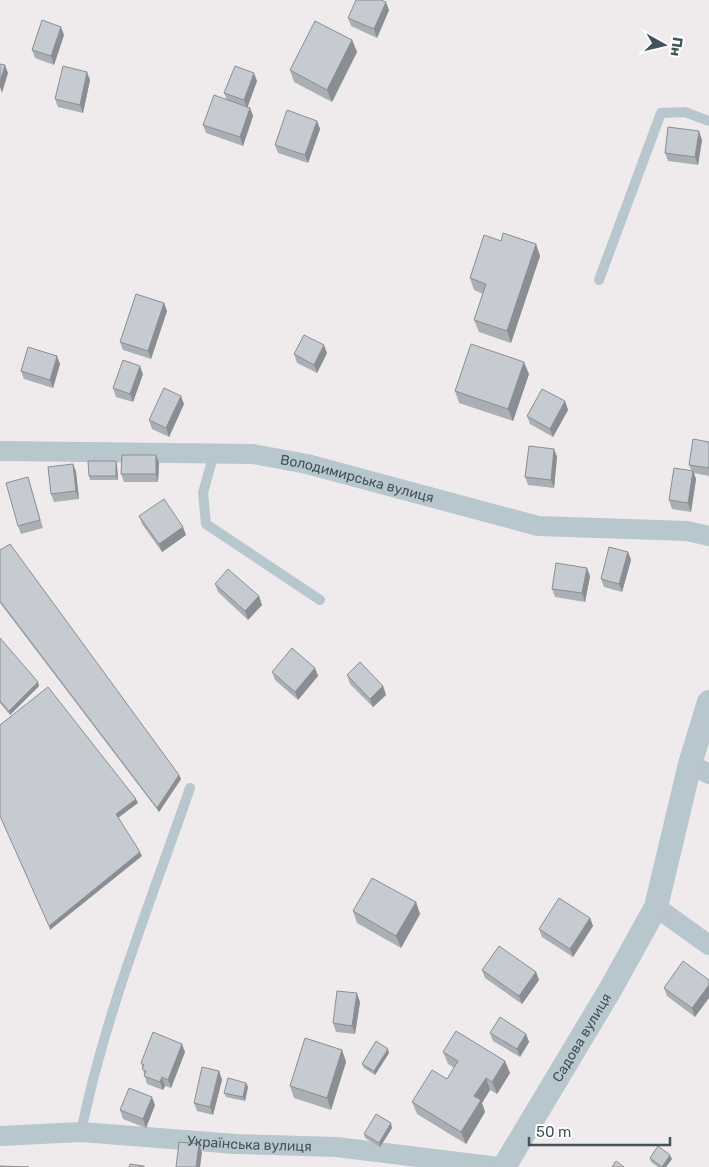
<svg xmlns="http://www.w3.org/2000/svg" width="709" height="1167" font-family="Rubik,sans-serif">
	<style>
		.lines { fill: none; stroke-linecap: round; stroke-linejoin: round }
		.service { stroke: #b8c6cd; stroke-width: 10 }
		.minor { stroke: #b8c6cd; stroke-width: 20 }
		.tertiary { stroke: #b8c6cd; stroke-width: 24 }
		.wall { fill: #a9afb3 }
		.shaded-wall { fill: #8a8e92 }
		.building { fill: #c5cbd0; stroke: #8a8e92 }
		.labels { text-anchor: middle; stroke-width: 4.5; stroke-linejoin: round; paint-order: stroke }
		.street-label { font-size: 14px; fill: #43535b; stroke: #fff }
	</style>
	<rect width="100%" height="100%" fill="#efebec"/>
	<g class="lines">
		<path class="service" d="M599,280L661,113L685,112L709,121
			M214,453L203,493L206,524L320,600
			M81,1132C105,1014 151,901 190,788"/>
		<g class="minor">
			<path id="s1" d="M0,451L253,454L307,464L538,526L687,531L709,536"/>
			<path d="M690,764L709,774"/>
			<path d="M656,907L709,945"/>
			<path id="s2" d="M0,1136L81,1132L236,1144L336,1147L499,1167"/>
		</g>
		<path class="tertiary" id="s3" d="M504,1167L610,990L656,907L690,764L709,702"/>
	</g>
	<path class="wall" d="M389,10L377,38L351,26L348,18Z
		M64,35L54,65L35,58L32,50Z
		M352,40L357,52L332,102L294,82L290,70Z
		M90,80L83,113L58,107L55,99Z
		M257,81L247,107L250,108L253,116L243,146L206,133L203,125L227,100L224,93Z
		M317,121L320,129L308,163L278,153L275,145Z
		M702,140L698,165L668,161L665,153Z
		M501,241L536,244L540,256L511,343L479,332L474,320L483,294L474,290L470,278Z
		M164,303L167,311L151,359L123,350L120,342Z
		M327,353L317,373L297,363L294,354Z
		M60,364L53,388L24,379L21,371Z
		M143,374L133,402L116,397L113,388Z
		M529,374L513,421L459,403L455,391Z
		M565,401L568,410L553,437L530,424L527,416Z
		M184,404L169,437L152,429L149,420Z
		M709,442V476L694,473L696,479L691,512L672,509L669,500L691,470L689,465Z
		M554,449L557,457L554,488L528,485L525,477Z
		M156,455L159,463L158,482H124L121,474Z
		M73,464L76,472L79,499L54,502L51,494Z
		M117,465L118,480H90L89,476Z
		M28,477L43,528L21,534L18,526Z
		M139,516L186,535L162,552L142,524Z
		M0,550L179,775L181,779L159,812L0,603Z
		M628,552L631,560L622,592L604,587L601,579Z
		M590,576L585,602L555,597L552,589Z
		M215,584L259,596L262,605L248,620L218,592Z
		M0,638L39,686L10,715L0,703Z
		M315,668L318,676L298,700L275,680L272,672Z
		M347,675L383,686L386,695L373,707L350,684Z
		M416,902L420,914L401,948L357,923L353,911Z
		M590,918L593,926L573,957L542,937L539,929Z
		M482,970L536,972L539,980L522,1004L485,978Z
		M709,980L695,1017L667,996L664,988Z
		M360,1002L355,1034L336,1032L333,1023Z
		M490,1033L526,1034L529,1042L520,1057L493,1041Z
		M342,1050L346,1062L331,1110L294,1098L290,1086Z
		M185,1052L171,1088L165,1086L163,1090L147,1084L141,1063Z
		M443,1052L505,1061L510,1073L497,1094L490,1090L482,1103L485,1112L466,1144L417,1114L412,1102L447,1079L454,1068L448,1064Z
		M389,1053L375,1075L364,1068L362,1064Z
		M219,1071L222,1080L213,1115L197,1111L194,1103Z
		M246,1083L248,1087L245,1101L226,1097L224,1093Z
		M155,1105L146,1128L123,1119L120,1110Z
		M392,1128L380,1147L365,1138L364,1134Z
		M650,1158L672,1159L666,1167H658L651,1162Z"/>
	<path class="shaded-wall" d="M386,2L389,10L377,38L374,29Z
		M61,27L64,35L54,65L51,56Z
		M352,40L357,52L332,102L327,90Z
		M5,65L8,73L2,93L0,87V82Z
		M87,72L90,80L83,113L80,105Z
		M254,73L257,81L247,109L244,100Z
		M250,108L253,116L243,146L240,137Z
		M317,121L320,129L308,163L305,155Z
		M699,131L702,140L698,165L695,157Z
		M536,244L540,256L511,343L507,331Z
		M164,303L167,311L151,359L148,351Z
		M324,345L327,353L317,373L314,365Z
		M57,356L60,364L53,388L50,380Z
		M524,362L529,374L513,421L508,409Z
		M140,366L143,374L133,402L130,394Z
		M181,396L184,404L169,437L166,428Z
		M565,401L568,410L553,437L550,429Z
		M554,449L557,457L554,488L551,480Z
		M156,455L159,463L158,482L156,474Z
		M116,461L117,465L118,480L116,476Z
		M73,464L76,472L79,499L76,491Z
		M693,471L696,479L691,512L688,503Z
		M183,527L186,535L162,552L159,544Z
		M628,552L631,560L622,592L619,584Z
		M587,568L590,576L585,602L582,593Z
		M259,596L262,605L248,620L245,611Z
		M315,668L318,676L298,700L295,692Z
		M38,682L39,686L10,715L9,711Z
		M383,686L386,695L373,707L370,699Z
		M179,775L181,779L159,812L157,808Z
		M136,799L138,803L118,818L116,814Z
		M140,852L142,856L50,930L49,926Z
		M416,902L420,914L401,948L396,936Z
		M590,918L593,926L573,957L570,949Z
		M536,972L539,980L522,1004L519,996Z
		M709,985V998L695,1017L692,1008Z
		M357,993L360,1002L355,1034L352,1026Z
		M526,1034L529,1042L520,1057L517,1049Z
		M182,1044L185,1052L171,1088L168,1080Z
		M388,1049L389,1053L375,1075L374,1071Z
		M342,1050L346,1062L331,1110L327,1098Z
		M505,1061L510,1073L497,1094L492,1082Z
		M219,1071L222,1080L213,1115L210,1107Z
		M162,1077L165,1086L163,1090L160,1082Z
		M486,1078L490,1090L482,1103L485,1112L466,1144L461,1132L474,1096Z
		M246,1083L248,1087L245,1101L243,1097Z
		M152,1097L155,1105L146,1128L143,1119Z
		M391,1123L392,1128L380,1147L379,1143Z
		M199,1144L202,1153L200,1167H196Z
		M670,1155L672,1159L666,1167H662Z"/>
	<path class="building" d="M356,0H381L386,2L374,29L348,18Z
		M42,20L61,27L51,56L32,50Z
		M315,21L352,40L327,90L290,70Z
		M0,64L5,65L0,82Z
		M63,66L87,72L80,105L55,99Z
		M235,66L254,73L244,100L224,93Z
		M214,95L250,108L240,137L203,125Z
		M287,110L317,121L305,155L275,145Z
		M668,127L699,131L695,157L665,153Z
		M503,233L536,244L507,331L474,320L486,284L470,278L484,235L501,241Z
		M136,294L164,303L148,351L120,342Z
		M304,335L324,345L314,365L294,354Z
		M471,344L524,362L508,409L455,391Z
		M28,347L57,356L50,380L21,371Z
		M123,360L140,366L130,394L113,388Z
		M164,388L181,396L166,428L149,420Z
		M542,389L565,401L550,429L527,416Z
		M693,439L709,442V468L689,465Z
		M529,446L554,449L551,480L525,477Z
		M122,455H156V474H121Z
		M88,461H116V476H89Z
		M73,464L76,491L51,494L48,467Z
		M674,468L693,471L688,503L669,500Z
		M28,477L40,520L18,526L6,483Z
		M164,499L183,527L159,544L139,516Z
		M10,544L179,775L157,808L0,601V550Z
		M609,547L628,552L619,584L601,579Z
		M556,563L587,568L582,593L552,589Z
		M228,569L259,596L245,611L215,584Z
		M0,638L38,682L9,711L0,701Z
		M292,648L315,668L295,692L272,672Z
		M360,662L383,686L370,699L347,675Z
		M48,687L136,799L116,814L140,852L49,926L0,816V725Z
		M372,878L416,902L396,936L353,911Z
		M559,898L590,918L570,949L539,929Z
		M499,946L536,972L519,996L482,970Z
		M683,961L709,980V985L692,1008L664,988Z
		M337,991L357,993L352,1026L333,1023Z
		M500,1017L526,1034L517,1049L490,1033Z
		M456,1031L505,1061L492,1082L486,1078L474,1096L481,1100L461,1132L412,1102L432,1070L447,1079L458,1061L443,1052Z
		M153,1032L182,1044L168,1080L162,1077L160,1082L144,1076L146,1071L142,1069L144,1065L141,1063Z
		M305,1038L342,1050L327,1098L290,1086Z
		M376,1041L388,1049L374,1071L362,1064Z
		M202,1067L219,1071L210,1107L194,1103Z
		M228,1078L246,1083L243,1097L224,1093Z
		M129,1088L152,1097L143,1119L120,1110Z
		M376,1114L391,1123L379,1143L364,1134Z
		M179,1142L199,1144L196,1167H176Z
		M658,1146L670,1155L662,1167L650,1158Z
		M616,1161L624,1167H612Z
		M130,1164L144,1166V1167H129Z
		M0,1166L29,1167H0Z"/>
	<g class="labels">
		<g class="street-label">
			<text dy="5" stroke="none"><textPath href="#s1" startOffset="360">Володимирська вулиця</textPath></text>
			<text dy="5" stroke="none"><textPath href="#s3" startOffset="151">Садова вулиця</textPath></text>
			<text dy="5" stroke="none"><textPath href="#s2" startOffset="250">Українська вулиця</textPath></text>
		</g>
	</g>
	<g transform="translate(664 45) rotate(98)" stroke="#ffffff" stroke-width="4" paint-order="stroke">
	<path d="M0-4L9 19L0 12L-9 19Z" fill="#43535b"/>
	<text y="-8" font-size="14" font-weight="bold" text-anchor="middle" fill="#43535b">Пн</text>
	</g>
	<path d="M529 1137v8h141v-8" fill="none" stroke="#43535b" stroke-width="2.5"/>
	<text x="536" y="1137" font-size="15" fill="#43535b" stroke="#ffffff" stroke-width="4" paint-order="stroke">50 m</text>
</svg>
